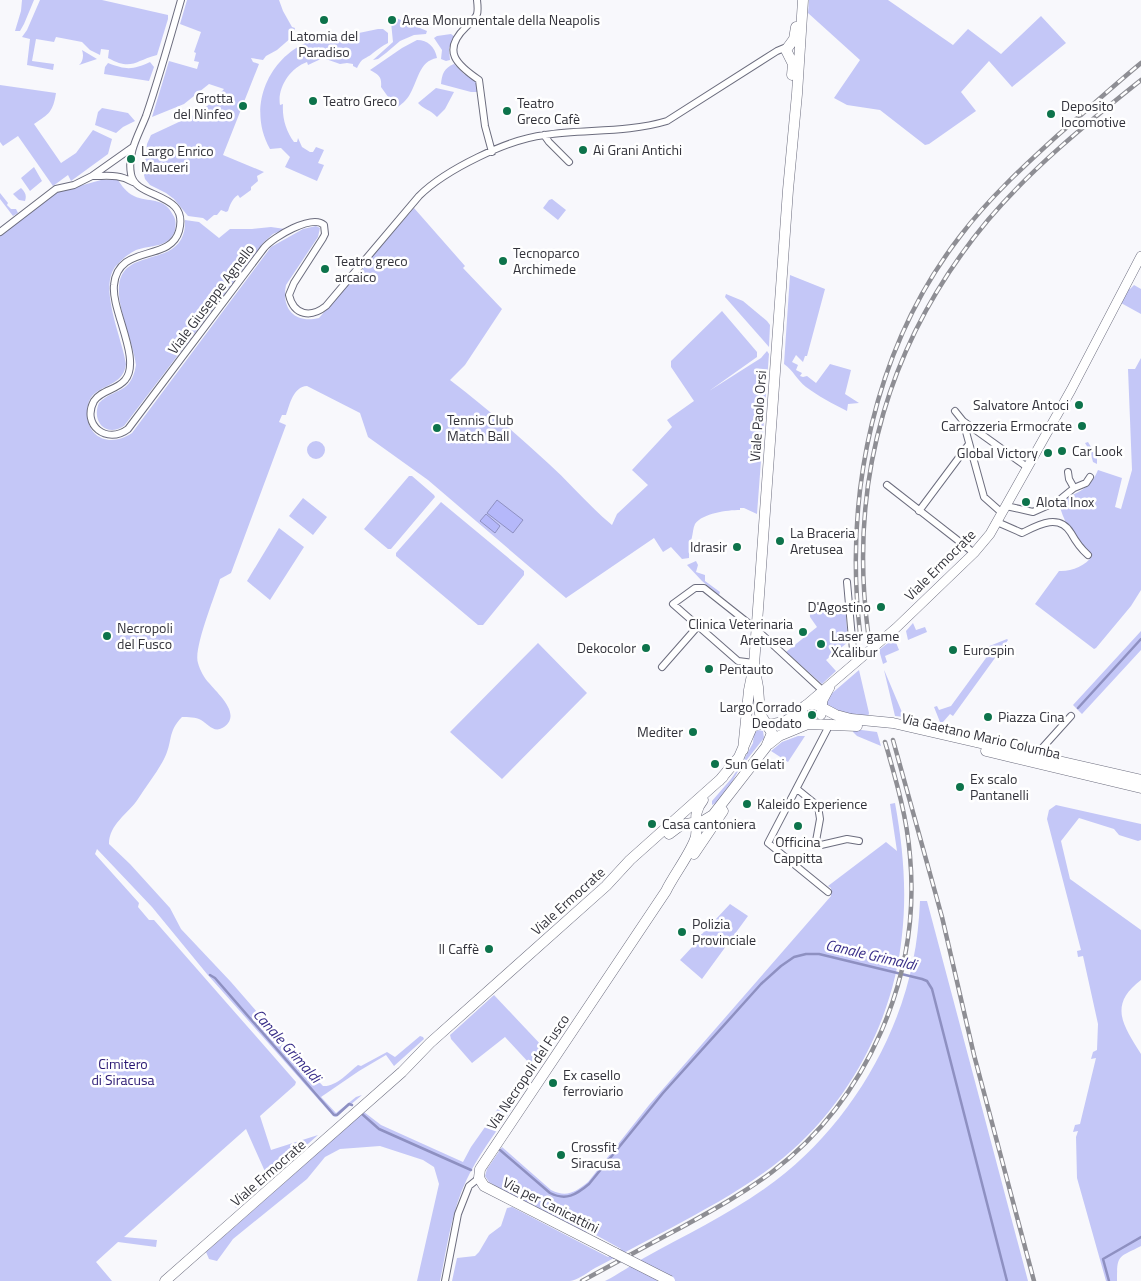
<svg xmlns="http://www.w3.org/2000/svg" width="1141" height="1281" font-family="'Titillium Web',sans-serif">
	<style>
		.green { fill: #c4c7f7 }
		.water { fill: #b5b8fa; stroke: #8e90c1 }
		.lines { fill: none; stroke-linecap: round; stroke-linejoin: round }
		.stream { stroke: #8e90c1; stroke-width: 2.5 }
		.street-casing { stroke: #6c6d7e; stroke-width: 8 }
		.secondary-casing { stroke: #6c6d7e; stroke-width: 10 }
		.primary-casing { stroke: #6c6d7e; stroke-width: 11 }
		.street { stroke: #fff; stroke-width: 6 }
		.secondary { stroke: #fff; stroke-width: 9 }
		.primary { stroke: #fff; stroke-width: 10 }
		.rail-casing { stroke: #8e8e94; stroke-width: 4.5 }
		.rail { stroke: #fff; stroke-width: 2.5; stroke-dasharray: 8; stroke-linecap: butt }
		.primary-bridge-casing { stroke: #6c6d7e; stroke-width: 11; stroke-linecap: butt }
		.primary-bridge { stroke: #fff; stroke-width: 10 }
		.poi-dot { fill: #0d734b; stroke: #fff; stroke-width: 2 }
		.labels { text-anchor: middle; stroke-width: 5; stroke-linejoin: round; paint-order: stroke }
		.poi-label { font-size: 14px; fill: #33333b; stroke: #fff; text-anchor: start }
		.street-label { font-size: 14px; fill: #33333b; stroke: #fff }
		.park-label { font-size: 14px; fill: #271571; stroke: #fff }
		.water-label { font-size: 15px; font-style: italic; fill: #372c88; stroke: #fff }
	</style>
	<rect width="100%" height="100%" fill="#f8f8fc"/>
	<path class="green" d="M22,0H34L24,24L20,31H15L21,11Z
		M40,0H102L168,15V19L157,55C134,61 132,71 108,58L109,50L101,49L100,55L90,50L82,42L56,37L54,42L36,39L32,61L54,64L53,70L27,65L30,39L22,37L27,30Z
		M187,0H279L283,11L292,27L295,28L292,37L277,50L266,56L263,60L251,58L253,62L259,64L223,155L264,172L257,176L258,181L251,187V190L240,198L238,195C232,199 230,205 228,211L226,212L221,210L217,215H214L207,221L203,218L188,216L174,199L166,193L150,185L145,179L144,175L147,144L151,135L196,114L211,103L224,89L209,84L184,104L152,117L169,61L197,69L199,62L194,61L196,53L194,52L201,32L180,24Z
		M809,0H888L953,45L968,29L1001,54L1041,16L1066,43L1012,87L989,61L961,92L976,111L929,144L925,145L880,110L847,105L834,98L860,60L808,13Z
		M396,18L427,31L426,34L414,35L400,41L386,53L378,59L373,60L393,42L391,22Z
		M378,29H383L388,33V43C382,46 378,49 373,53C365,60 363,56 357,68L353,66V64L347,63L340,64L323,58L308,65L307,62C290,68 277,88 280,105L283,104C282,118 286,131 294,142H297L298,138L302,147L310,152H313L316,147L324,150L318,163L324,165L317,181L285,167L290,157L281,148L270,149C241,98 281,34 340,36L341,39L346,38L354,34Z
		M451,34L455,37L449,48L450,60L446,61L441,59L442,50L434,38L437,36Z
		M417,40C428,40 435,47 437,58C419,61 418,81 410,94C407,100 401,105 396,108L381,87C382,77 379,75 370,70L402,48Z
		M82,50L97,59L79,65C83,62 84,55 82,50Z
		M150,62L154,67L149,81L104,74L105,67L108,63C126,70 133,70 150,62Z
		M454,64L464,74L476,81L479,89L477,92H471L441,84C442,74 444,68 454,64Z
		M0,85L56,93C53,112 49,114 34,124L61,163L76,153L93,130L112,139L108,154L71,181L68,175L53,186L18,136L3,146L0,142Z
		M436,88L454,92L445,109L437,117C431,110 423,109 418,103Z
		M102,108L128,113L135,121L123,127L116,133L95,125L98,112Z
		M34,167L42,181L30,191L21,178Z
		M101,180H118C122,186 126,192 134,196C148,203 164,196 173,215C176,219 176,225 175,230C170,248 150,245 136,250C128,254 121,260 115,267C99,289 122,338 126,364C123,390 92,383 88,405C82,434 107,450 132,433L271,247L303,229L316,226L320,228L318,237L286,285C281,309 295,324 319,318L414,208L465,266L463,268L502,309L465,365L450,380C484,406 517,434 549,464C571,484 589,506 612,525L617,514L648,485L632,470L672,427L667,420L694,401L671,367V361L722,311L757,352V357L709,391L761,358L767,351L769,354L757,514L744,508H740V510C727,510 703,513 695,524C693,528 693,533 692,537C691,541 690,544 691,549L689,550V558L682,559L671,547L663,552L654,538L566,598L428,480L368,437L360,413L307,386C293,387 290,404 286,415H282L279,422L286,425L231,573L220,579C215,596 193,649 198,663C200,670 204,678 209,683C218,694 242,714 224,727C214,734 208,724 201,720C196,717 188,717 182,717C167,732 173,742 164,759C157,773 146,786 138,799C128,814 109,824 109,844L130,864L170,908L181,929L231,982L265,1021L275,1035L323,1086C336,1087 348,1073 358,1065L361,1066L387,1052L395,1057L420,1036L423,1037L424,1039L394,1066L386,1055L359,1071L321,1097L336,1113L356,1097L362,1095L336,1117L333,1116L207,974L152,907L97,849L95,854L139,903L138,907L149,920H154L296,1082L295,1085L260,1116L271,1150L318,1135L236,1208L234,1205L267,1176L246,1129L124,1237L157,1240L156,1247L118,1242L96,1262L112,1281H0V236L58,192Z
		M21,188C25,192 27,195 25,201L19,200L13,194Z
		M0,193L8,203L7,205L11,209H16L18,213L13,216L0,199Z
		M552,199L566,210L558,220L543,208L549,200Z
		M185,220L199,222L219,238L230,229H252L271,227L285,229L273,234L264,242L124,426C106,438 91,421 99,403C115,387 131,395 136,365C133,342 117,308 119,286C122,249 172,266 183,235C185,230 185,225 185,220Z
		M790,275L825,289L807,356H805L803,362L796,355L792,362L798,365L796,370L802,373L800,376L803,377L807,376L816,383L830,364L851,370L845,394L859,403L848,404L847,411C833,404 818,396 806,387C797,380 793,370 784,364Z
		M1134,285L1141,289V314L1121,303L1128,288L1130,289Z
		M726,294L743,301L767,321L770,325L769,347L725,297Z
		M1141,358V590L1131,606L1096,648L1094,649L1035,604L1059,571C1070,572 1086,566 1092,556C1076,541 1065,526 1059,504C1075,491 1089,492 1098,470L1122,478L1115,507L1121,509L1132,470L1128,369H1135Z
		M307 450a9 9 0 1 1 18 0a9 9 0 1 1-18 0Z
		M1088,442L1094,452H1097V464L1093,462L1090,451L1085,443Z
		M409,476H412L434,495L435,497L391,549H388L364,529Z
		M303,498L327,517L313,535L289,516Z
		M441,502L524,571V575L483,625H478L396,556V553Z
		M279,528L304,547L270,600L247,581Z
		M696,561L698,565L696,572L705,575V581L720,592L719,595L702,581L687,565Z
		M812,603C817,614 828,615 835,604H845L848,642L826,660L836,671L822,684L786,652L817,627L810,617L809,604Z
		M913,623L916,630L925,627L927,632L908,640L906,631Z
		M1141,631V650L1082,714L1073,705Z
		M893,639L895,640L899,650L885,656L887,662L883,664L879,650Z
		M1007,639L1008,640L953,716L950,714L943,722H940L934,707L937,706L939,710L951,706L986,658L982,649Z
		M538,643L587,693L502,779L450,732Z
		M859,670L869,713L868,717L848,715L828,708L826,704L830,695Z
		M884,670L885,672L904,717L895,716Z
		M854,729L877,732L881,746L857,736L853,732Z
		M758,730L763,731L764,738L745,762L743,761L753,743L754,733Z
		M798,736H805L788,762L771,751L782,742Z
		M740,766L741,767C732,779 727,799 712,805V801L731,779Z
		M895,803C903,846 907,891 902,935C894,1019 849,1104 783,1158C749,1186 710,1207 671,1228C646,1241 622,1254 597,1267C589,1271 579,1280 570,1281C559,1281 547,1281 536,1281C508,1281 480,1281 452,1281L457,1258L475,1256L479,1252L489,1235L501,1226L507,1208L512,1207L608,1257L621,1249L587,1230L586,1233L497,1187L489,1182L485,1176L487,1169L502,1147L551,1190C567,1198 575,1192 588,1182L649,1105L831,896V888L828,886L886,842L897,851L890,804Z
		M1056,805L1141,824V840L1138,841L1119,835L1114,829L1079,818L1061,841L1070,879L1141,930V980C1108,1005 1123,1025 1141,1054V1246C1118,1258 1117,1254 1117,1281H1106L1077,1178L1076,1137L1078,1131L1073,1132L1075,1125L1080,1124L1096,1058L1091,1059L1093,1052L1097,1050L1098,1024L1083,956L1078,957L1077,951L1081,950L1047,819L1049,810Z
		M920,901H927L1028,1281H605C619,1274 631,1265 644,1258C689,1233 734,1212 775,1181C844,1129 896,1046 913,961C917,942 919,922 920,901Z
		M730,904L748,916L702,979L680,960L693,946L700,934H702Z
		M494,995L544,1048L530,1064L505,1037L472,1063L451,1039L450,1035Z
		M504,1100L513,1107C497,1131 478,1155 466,1181C451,1213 447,1248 440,1281H417L439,1184L434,1167L423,1160L380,1146L340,1149L325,1157L307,1179L233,1239L217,1261L209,1259L206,1252L364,1112L381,1125L463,1162L471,1147Z"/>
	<path class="water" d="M497,500L523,520L513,533L487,513Z
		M486,514L500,526L495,533L480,521Z"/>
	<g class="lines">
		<path class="stream" d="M1078,708L1141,639
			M210,975L215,978L334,1115H337L349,1104L352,1105
			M362,1114L379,1129L471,1170
			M500,1150L550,1193C566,1201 576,1195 589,1184L663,1093L761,984L781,966L794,957L806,954H819L922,979L927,981L932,989L1007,1281
			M1109,1281L1103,1259L1141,1237"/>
		<defs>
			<path id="street" d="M181,0C170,39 159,78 146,116C139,134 127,153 131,174C135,200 190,191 179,231C170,263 118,243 114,285C111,310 142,360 125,380C117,390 101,390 94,401C81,425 107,445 128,429L264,248C273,237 312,214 324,225L325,234L323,238L294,283L289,295C294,316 311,318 326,306L419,196C445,170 508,139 545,135C585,129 627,133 667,121L777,51L789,46
				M477,0C479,17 477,16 466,27C441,51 457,65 479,80L485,126L492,152
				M544,135L549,142L569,162
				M93,176C110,176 118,174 133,182
				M0,232L56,189L74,185L92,176L133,147
				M955,411L963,421L1027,467
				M963,421L984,497L1002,513
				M1068,472L1069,479L1074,488
				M887,485L974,553
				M1006,506L1033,512L1058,501L1074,488L1086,483L1090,477
				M919,511L969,444
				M997,522L1022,533C1038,525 1059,513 1071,533C1076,542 1080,548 1088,555
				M847,582L853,650L857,661
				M754,663L738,661L673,604L695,588H704L757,630L822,690
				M662,667L698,626
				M1035,756L1071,716
				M797,789L818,806L820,819L816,841L821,845L847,839L859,841
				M828,892L768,843L830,724
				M445,1281L458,1214L469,1186L479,1178"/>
			<path id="secondary" d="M806,705L896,628L974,553L990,534L1071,390L1141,256
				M821,715L823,700L830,687"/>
			<path id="primary" d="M792,75L793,64L786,50L794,39L796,27
				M802,709V719L808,724L857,726
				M767,725L784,722L797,714L805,706L810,704H815L836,715L851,719L893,723L1141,780
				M769,744L779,736L808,724
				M743,750L749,690L754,665L788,190L797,94L803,0
				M986,751L1141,788
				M719,781L739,757L752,727L758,724H765
				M669,834L681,825L703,821L713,815L766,747L772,733L760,714L758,687L755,671
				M694,854L723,811
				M615,1253L484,1186L479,1178L480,1169L666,891C673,876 693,850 696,836C698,821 692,814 703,800
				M165,1281L402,1072L430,1043L606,886L630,860L723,777"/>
		</defs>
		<use href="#street" class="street-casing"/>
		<use href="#secondary" class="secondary-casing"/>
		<use href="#primary" class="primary-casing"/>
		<use href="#street" class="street"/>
		<use href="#secondary" class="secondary"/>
		<use href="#primary" class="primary"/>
		<defs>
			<path id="rail" d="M868,632C848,479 889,339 988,220C1032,168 1087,123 1141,80
				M860,633C844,494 874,347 961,235C989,198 1024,166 1058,135C1086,111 1113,86 1141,63
				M893,740L942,917L974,1055L1034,1281
				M582,1281C615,1263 648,1245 682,1227C713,1210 744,1193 772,1172C868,1099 921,976 910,856C907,817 896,780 885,742"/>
		</defs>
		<use href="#rail" class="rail-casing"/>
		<use href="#rail" class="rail"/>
		<defs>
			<path id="primary-bridge" d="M615,1253L670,1281"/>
		</defs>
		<use href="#primary-bridge" class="primary-bridge-casing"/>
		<use href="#primary-bridge" class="primary-bridge"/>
	</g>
	<g class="poi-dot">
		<circle cx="324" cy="20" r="5"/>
		<circle cx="392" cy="20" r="5"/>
		<circle cx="313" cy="101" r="5"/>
		<circle cx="243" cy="106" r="5"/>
		<circle cx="507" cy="111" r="5"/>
		<circle cx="1051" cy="114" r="5"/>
		<circle cx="583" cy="150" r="5"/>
		<circle cx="131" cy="159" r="5"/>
		<circle cx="503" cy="261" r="5"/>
		<circle cx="325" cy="269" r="5"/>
		<circle cx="1079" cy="405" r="5"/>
		<circle cx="1082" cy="426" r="5"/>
		<circle cx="437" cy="428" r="5"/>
		<circle cx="1062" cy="451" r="5"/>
		<circle cx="1048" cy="453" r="5"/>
		<circle cx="1026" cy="502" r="5"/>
		<circle cx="780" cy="541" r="5"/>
		<circle cx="737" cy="547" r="5"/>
		<circle cx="881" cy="607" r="5"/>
		<circle cx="803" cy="632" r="5"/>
		<circle cx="107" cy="636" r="5"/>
		<circle cx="821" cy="644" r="5"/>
		<circle cx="646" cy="648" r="5"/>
		<circle cx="953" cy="650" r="5"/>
		<circle cx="709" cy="669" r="5"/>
		<circle cx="812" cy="715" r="5"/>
		<circle cx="988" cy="717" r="5"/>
		<circle cx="693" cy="732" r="5"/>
		<circle cx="715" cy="764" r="5"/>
		<circle cx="960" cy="787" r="5"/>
		<circle cx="747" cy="804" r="5"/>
		<circle cx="652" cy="824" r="5"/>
		<circle cx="798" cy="826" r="5"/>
		<circle cx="682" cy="932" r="5"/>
		<circle cx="489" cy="949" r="5"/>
		<circle cx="553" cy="1083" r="5"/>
		<circle cx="561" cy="1155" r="5"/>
	</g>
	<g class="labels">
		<g class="poi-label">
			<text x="402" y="25">Area Monumentale della Neapolis</text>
			<text x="324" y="41" text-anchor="middle">Latomia del<tspan x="324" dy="16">Paradiso</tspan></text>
			<text x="233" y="103" text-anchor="end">Grotta<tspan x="233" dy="16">del Ninfeo</tspan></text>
			<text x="323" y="106">Teatro Greco</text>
			<text x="517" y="108">Teatro<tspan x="517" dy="16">Greco Cafè</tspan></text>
			<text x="1061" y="111">Deposito<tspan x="1061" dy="16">locomotive</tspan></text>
			<text x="593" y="155">Ai Grani Antichi</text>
			<text x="141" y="156">Largo Enrico<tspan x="141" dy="16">Mauceri</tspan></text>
			<text x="513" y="258">Tecnoparco<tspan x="513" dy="16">Archimede</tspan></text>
			<text x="335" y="266">Teatro greco<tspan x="335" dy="16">arcaico</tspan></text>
			<text x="1069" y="410" text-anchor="end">Salvatore Antoci</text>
			<text x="447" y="425">Tennis Club<tspan x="447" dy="16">Match Ball</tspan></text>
			<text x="1072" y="431" text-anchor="end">Carrozzeria Ermocrate</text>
			<text x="1072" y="456">Car Look</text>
			<text x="1038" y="458" text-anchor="end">Global Victory</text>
			<text x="1036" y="507">Alota Inox</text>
			<text x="790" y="538">La Braceria<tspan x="790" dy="16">Aretusea</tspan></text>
			<text x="727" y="552" text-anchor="end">Idrasir</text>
			<text x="871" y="612" text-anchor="end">D'Agostino</text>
			<text x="793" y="629" text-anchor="end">Clinica Veterinaria<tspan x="793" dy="16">Aretusea</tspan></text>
			<text x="117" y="633">Necropoli<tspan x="117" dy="16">del Fusco</tspan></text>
			<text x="831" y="641">Laser game<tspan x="831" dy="16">Xcalibur</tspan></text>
			<text x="636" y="653" text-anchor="end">Dekocolor</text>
			<text x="963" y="655">Eurospin</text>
			<text x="719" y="674">Pentauto</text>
			<text x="802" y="712" text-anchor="end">Largo Corrado<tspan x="802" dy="16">Deodato</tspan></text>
			<text x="998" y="722">Piazza Cina</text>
			<text x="683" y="737" text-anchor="end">Mediter</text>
			<text x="725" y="769">Sun Gelati</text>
			<text x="970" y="784">Ex scalo<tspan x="970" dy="16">Pantanelli</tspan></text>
			<text x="757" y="809">Kaleido Experience</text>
			<text x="662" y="829">Casa cantoniera</text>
			<text x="798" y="847" text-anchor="middle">Officina<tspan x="798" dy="16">Cappitta</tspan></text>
			<text x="692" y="929">Polizia<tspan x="692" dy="16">Provinciale</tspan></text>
			<text x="479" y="954" text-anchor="end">Il Caffè</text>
			<text x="563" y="1080">Ex casello<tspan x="563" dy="16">ferroviario</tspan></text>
			<text x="571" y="1152">Crossfit<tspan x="571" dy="16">Siracusa</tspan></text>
		</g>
		<g class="street-label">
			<text transform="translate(211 299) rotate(-53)" y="5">Viale Giuseppe Agnello</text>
			<text transform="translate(758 416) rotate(-86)" y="5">Viale Paolo Orsi</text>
			<text transform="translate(940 565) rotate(-45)" y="5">Viale Ermocrate</text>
			<text transform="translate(981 736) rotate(13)" y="5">Via Gaetano Mario Columba</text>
			<text transform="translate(568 901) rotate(-42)" y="5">Viale Ermocrate</text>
			<text transform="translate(528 1072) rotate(-56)" y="5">Via Necropoli del Fusco</text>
			<text transform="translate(268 1173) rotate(-41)" y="5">Viale Ermocrate</text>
			<text transform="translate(551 1205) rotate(27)" y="5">Via per Canicattini</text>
		</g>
		<g class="park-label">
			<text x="123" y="1069">Cimitero<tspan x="123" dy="16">di Siracusa</tspan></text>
		</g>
		<g class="water-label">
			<text transform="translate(871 955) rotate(13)" y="5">Canale Grimaldi</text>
			<text transform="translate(287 1046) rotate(48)" y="5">Canale Grimaldi</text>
		</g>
	</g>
</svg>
